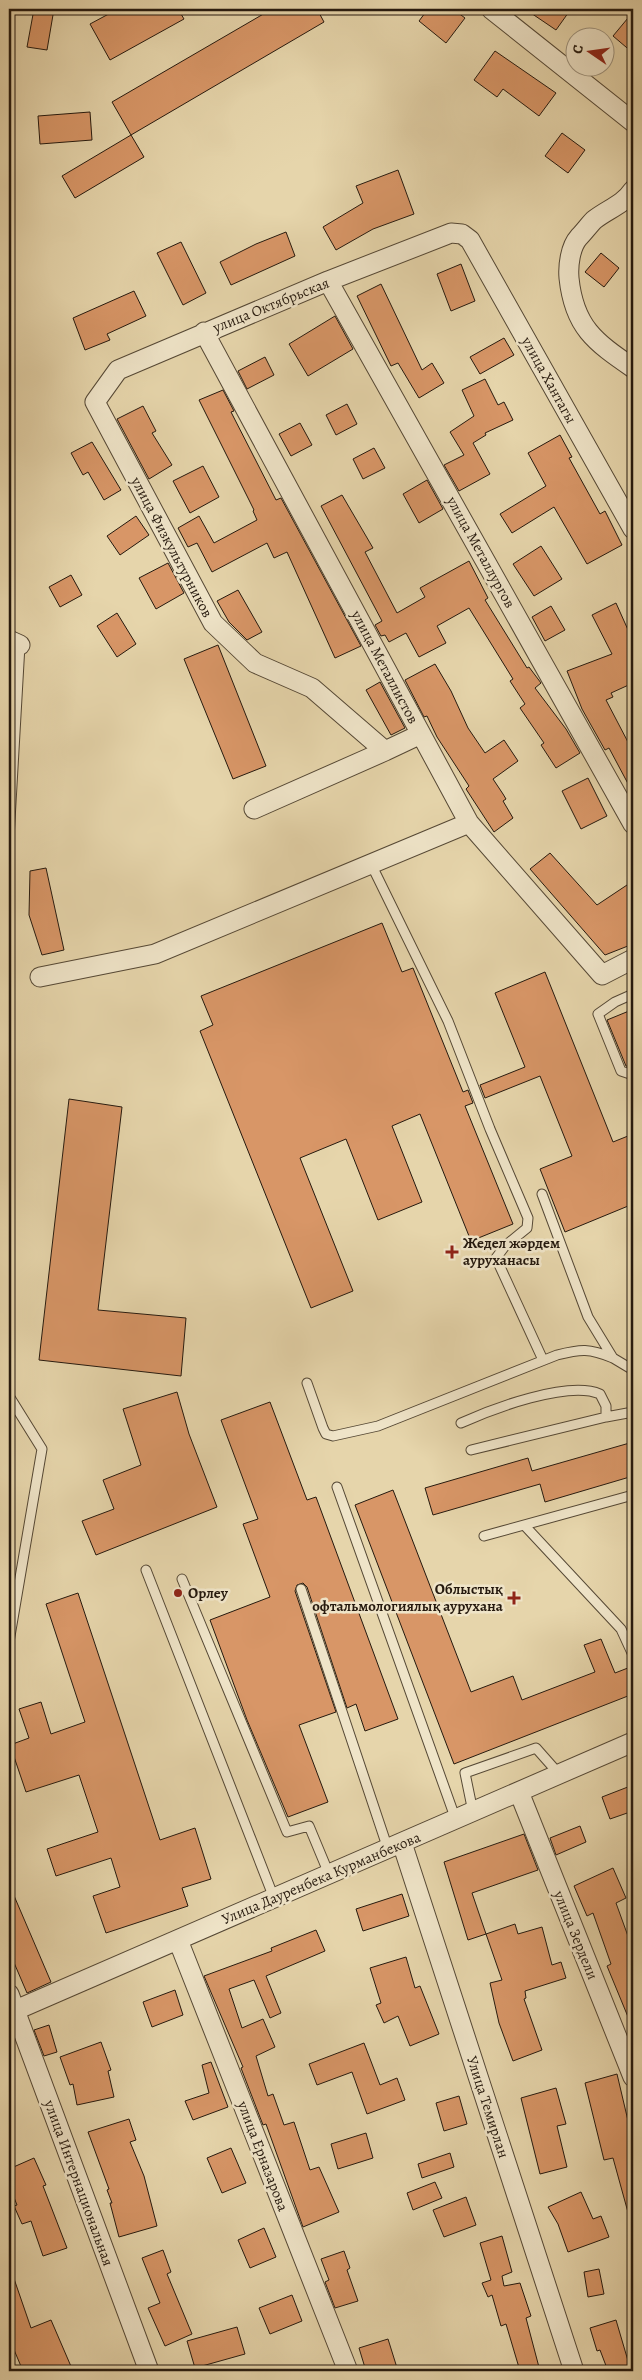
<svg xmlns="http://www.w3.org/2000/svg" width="642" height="2380" font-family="Alegreya,serif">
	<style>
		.building { fill: #d89667; stroke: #25190e }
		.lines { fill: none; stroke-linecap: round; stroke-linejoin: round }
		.service-casing { stroke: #554835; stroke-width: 11 }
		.minor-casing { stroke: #554835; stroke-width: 21 }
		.service { stroke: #efe4c8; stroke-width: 9 }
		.minor { stroke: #efe4c8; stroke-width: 19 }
		.poi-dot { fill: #8f2418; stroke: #efe4c8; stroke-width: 2 }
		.labels { text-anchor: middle; stroke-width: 5; stroke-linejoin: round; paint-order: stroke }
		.street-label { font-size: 15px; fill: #25190e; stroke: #efe4c8 }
		.poi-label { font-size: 15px; font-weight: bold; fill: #25190e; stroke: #efe4c8; text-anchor: start }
	</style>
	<rect width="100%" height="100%" fill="#e6d5ab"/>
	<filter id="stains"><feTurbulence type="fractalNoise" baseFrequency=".004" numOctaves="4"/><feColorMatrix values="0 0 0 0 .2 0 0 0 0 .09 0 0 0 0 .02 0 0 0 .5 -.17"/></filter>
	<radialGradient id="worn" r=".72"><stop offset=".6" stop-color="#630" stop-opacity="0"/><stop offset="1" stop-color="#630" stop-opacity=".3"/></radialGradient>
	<path class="building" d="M34,9H54L47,50L27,47Z
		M118,9H178L184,19L110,60L90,24Z
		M272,9H317L324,22L131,135L112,102Z
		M428,9H453L465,18L446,43L419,21Z
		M525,9H571L556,30Z
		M633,12V53L613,36Z
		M495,51L556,93L539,116L503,89L497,97L474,80Z
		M90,112L92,140L40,144L38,116Z
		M562,133L585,150L568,173L545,156Z
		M131,135L144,157L75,198L62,176Z
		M398,170L414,214L373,229L336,250L323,227L363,203L356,186Z
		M286,232L295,256L231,285L220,262L256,244Z
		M181,242L206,293L183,305L157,253Z
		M601,253L619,268L604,287L585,272Z
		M461,264L475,301L451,311L437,274Z
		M381,284L422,370L432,363L444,383L419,398L398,363L391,366L357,296Z
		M134,291L146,316L107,334L110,340L85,350L73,318Z
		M335,316L353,349L308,376L289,344Z
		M504,338L514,355L480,374L470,357Z
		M265,357L274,375L247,389L238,371Z
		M485,379L498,405L504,402L513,420L485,433L486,435L473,443L490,474L459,491L444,465L464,455L450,432L474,416L462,390Z
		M223,390L234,411L231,412L276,500L281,498L361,646L335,658L287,552L274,558L267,543L212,572L197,543L188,547L178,528L199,516L214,543L257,520L253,511L254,510L199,400Z
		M347,404L357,424L336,435L326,415Z
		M143,406L156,431L152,433L172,465L149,479L117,419Z
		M300,423L312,445L291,456L279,434Z
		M560,435L572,457L569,458L600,514L605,511L622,545L587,564L554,507L512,533L500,514L546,486L528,453Z
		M92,442L121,490L104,500L88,472L83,475L71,453Z
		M374,448L385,468L363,479L353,459Z
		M203,466L219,497L190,513L173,481Z
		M427,480L443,509L419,523L403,494Z
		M342,495L373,548L365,552L397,613L425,597L420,588L469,561L488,598L485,600L527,668L529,667L541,683L535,688L566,729L580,753L556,768L541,745L544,743L520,708L525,704L510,681L513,679L469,608L437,626L446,643L419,657L406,633L389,642L385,635L381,636L375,625L382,621L321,506Z
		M136,516L149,535L120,555L107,536Z
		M541,546L562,579L534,596L513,564Z
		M168,563L184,593L156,609L139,578Z
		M71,575L82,595L60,607L49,587Z
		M238,590L262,632L247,640L229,622L217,601Z
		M616,603L633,641V683L611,693L613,697L606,700L629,744L633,742V793L609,748L605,750L582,709L567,671L612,654L592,615Z
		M551,606L565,630L545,641L532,617Z
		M117,613L136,644L117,657L97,626Z
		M218,645L266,766L233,779L184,659Z
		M435,664L451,691L468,728L485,753L504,740L518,761L493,779L503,794L506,799L503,801L513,818L494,832L466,789L469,786L437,737L427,716L424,717L405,680Z
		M380,682L405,728L391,735L366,690Z
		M588,778L607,816L581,829L562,791Z
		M550,853L597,905L633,881V944L605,955L530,869Z
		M46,868L64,950L42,955L29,915L30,871Z
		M382,923L402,972L413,968L463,1092L468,1090L473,1103L465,1106L513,1224L471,1241L420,1114L392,1126L422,1202L378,1220L346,1139L300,1158L353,1291L311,1308L200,1031L213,1025L201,996Z
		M545,972L613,1142L633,1134V1204L565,1232L540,1169L572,1156L540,1076L485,1098L480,1085L525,1067L495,993Z
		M629,1011L633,1022V1067H630L626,1066L607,1020Z
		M69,1099L122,1107L98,1310L186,1318L181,1376L39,1360Z
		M177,1392L189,1434L217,1507L96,1555L82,1521L114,1509L103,1480L141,1465L123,1409Z
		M270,1402L307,1500L316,1497L398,1719L365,1731L356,1704L347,1708L307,1587L303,1583L297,1585L295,1591L336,1712L299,1725L328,1802L288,1817L247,1720L210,1620L270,1597L243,1524L258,1519L221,1420Z
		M633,1442V1476L545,1502L540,1484L433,1515L425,1488L528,1458L532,1471Z
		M393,1490L471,1692L513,1676L522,1700L595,1672L584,1645L601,1639L615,1673L633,1666V1694L454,1764L355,1505Z
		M78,1593L160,1840L195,1828L211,1879L182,1888L188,1906L106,1933L93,1896L120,1887L111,1858L56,1876L47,1849L98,1832L79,1775L26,1792L10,1745L29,1738L19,1709L41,1702L51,1734L85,1722L46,1604Z
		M633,1785V1811L610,1819L602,1797Z
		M580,1826L586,1842L556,1855L550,1838Z
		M524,1834L538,1870L472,1893L486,1934L468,1940L444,1862Z
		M613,1868L626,1898L616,1903L633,1950V2029L607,1966L611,1964L593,1913L587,1916L574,1886Z
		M9,1884L51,1982L27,1993L9,1951Z
		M402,1894L409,1916L363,1931L356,1909Z
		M515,1924L518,1934L542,1927L552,1965L561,1962L566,1978L525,1991L526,1998L524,1999L542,2050L513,2061L499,2023L490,1983L502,1980L486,1934Z
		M316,1930L325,1951L266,1976L281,2013L270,2018L254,1980L229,1989L242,2028L263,2019L275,2047L256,2056L268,2096L273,2094L284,2125L294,2122L310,2170L319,2167L339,2212L303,2227L266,2124L263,2125L241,2068L243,2067L204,1976L272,1951L271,1948Z
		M406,1957L415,1988L420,1986L439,2034L410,2046L398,2016L384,2023L376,2005L381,2003L370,1968Z
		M175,1990L183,2015L152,2027L143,2002Z
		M49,2025L57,2052L44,2056L34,2030Z
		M101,2042L111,2070L108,2071L114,2097L77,2105L73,2084L70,2085L60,2057Z
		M364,2043L380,2085L397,2078L405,2100L367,2114L352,2072L317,2085L309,2064Z
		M211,2062L228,2107L193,2120L185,2101L209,2093L202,2065Z
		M617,2074L633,2142V2216H629L613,2158L604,2160L585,2083Z
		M556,2088L566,2124L557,2126L567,2167L540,2174L521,2098Z
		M459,2096L467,2124L444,2131L436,2103Z
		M129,2119L136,2140L130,2142L144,2176L157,2226L119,2237L110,2203H112L107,2190L109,2189L88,2132Z
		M366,2133L373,2158L338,2169L331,2144Z
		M231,2148L246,2183L222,2193L207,2158Z
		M450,2153L454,2167L422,2178L418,2164Z
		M34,2158L46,2185L43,2186L67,2248L43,2256L31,2221L22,2224L14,2206L17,2205L9,2185V2169Z
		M435,2182L442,2198L413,2210L407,2193Z
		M581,2192L593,2219L601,2216L609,2237L568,2252L558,2224L548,2207Z
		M466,2197L476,2225L444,2237L433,2210Z
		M264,2228L276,2257L250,2268L238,2240Z
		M502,2236L512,2272L502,2276L504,2286L520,2283L531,2316L526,2318L540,2371H520L506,2324L501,2326L492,2295L488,2297L482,2283L491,2280L480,2243Z
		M163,2250L171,2272L167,2274L192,2334L165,2346L148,2308L160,2303L142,2258Z
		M344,2251L350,2268L347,2270L358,2301L335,2308L325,2282L329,2280L321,2259Z
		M599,2269L604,2294L588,2297L584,2272Z
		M9,2270H11L31,2328L51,2320L73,2371H23L9,2338Z
		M292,2295L302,2321L270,2334L259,2308Z
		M616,2320L631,2371H608L600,2350L597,2351L590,2328Z
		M237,2327L245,2354L195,2368L187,2341Z
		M388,2339L398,2371H366L359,2348Z"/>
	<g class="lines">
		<defs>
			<path id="service" d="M9,838L20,645
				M371,864L448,1021L490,1129L528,1218L527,1228L505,1246L496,1258L543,1360
				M633,994L615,1002L598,1014L621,1071L630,1074L633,1073
				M542,1194L588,1317L613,1358L633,1370
				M307,1383L323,1428L326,1434L333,1436L378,1426L557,1355C581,1349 589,1348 613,1358
				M9,1396L42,1449L9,1642
				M461,1423C492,1409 568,1380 600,1394L606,1406V1417
				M471,1450L606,1417L633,1412
				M337,1487L456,1820
				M525,1526L621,1629L633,1655
				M484,1536L633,1495
				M146,1570L274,1898
				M182,1579L287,1832L309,1826L329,1874
				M301,1589L388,1849
				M473,1812L465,1773L536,1748L559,1774"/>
			<path id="minor" d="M491,9L633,122
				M633,190C623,205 608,209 594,220C589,225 584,232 579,237C570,247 568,266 569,278C574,327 595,342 633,368
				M328,281L633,824
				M204,332L469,823L602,975L633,959
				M9,640L20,645
				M421,734L385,751L312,688L255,663L213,623L95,402L118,370L328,281L451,233L462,234L470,240L633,529
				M254,809L385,751
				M40,977L155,954L469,823
				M519,1792L633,2077
				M402,1843L574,2371
				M178,1940L348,2371
				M9,1994L149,2371
				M9,2013L633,1742"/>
		</defs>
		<use href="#service" class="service-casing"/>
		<use href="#minor" class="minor-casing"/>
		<use href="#service" class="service"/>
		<use href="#minor" class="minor"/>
	</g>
	<g class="poi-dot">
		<path d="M449.5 1244.5h5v5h5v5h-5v5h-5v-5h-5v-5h5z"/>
		<circle cx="178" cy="1593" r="5"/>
		<path d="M511.5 1590.5h5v5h5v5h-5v5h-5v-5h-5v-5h5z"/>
	</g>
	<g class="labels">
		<g class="street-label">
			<text transform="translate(271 305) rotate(-22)" y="5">улица Октябрьская</text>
			<text transform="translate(549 380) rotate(61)" y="5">улица Хантагы</text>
			<text transform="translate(172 547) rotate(62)" y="5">улица Физкультурников</text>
			<text transform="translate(481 552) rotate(61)" y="5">улица Металлургов</text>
			<text transform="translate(385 667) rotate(62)" y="5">улица Металлистов</text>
			<text transform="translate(321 1878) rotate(-23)" y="5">Улица Дауренбека Курманбекова</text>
			<text transform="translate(576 1935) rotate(68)" y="5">улица Зердели</text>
			<text transform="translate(488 2107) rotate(72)" y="5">Улица Темирлан</text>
			<text transform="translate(263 2156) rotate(69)" y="5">улица Ерназарова</text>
			<text transform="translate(79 2183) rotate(70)" y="5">улица Интернациональная</text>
		</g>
		<g class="poi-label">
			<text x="463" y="1248">Жедел жәрдем<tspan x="463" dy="17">ауруханасы</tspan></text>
			<text x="503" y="1594" text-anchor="end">Облыстық<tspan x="503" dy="17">офтальмологиялық аурухана</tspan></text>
			<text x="188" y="1598">Орлеу</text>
		</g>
	</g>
	<rect width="642" height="2380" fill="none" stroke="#e6d5ab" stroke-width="30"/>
	<rect x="10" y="10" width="622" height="2360" fill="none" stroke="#25190e" stroke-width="2.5"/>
	<rect x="15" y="15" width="612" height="2350" fill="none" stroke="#25190e"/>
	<g transform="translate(590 52) rotate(283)"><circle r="24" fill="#efe4c8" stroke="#9e937e"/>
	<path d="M0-4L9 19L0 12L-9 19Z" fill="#8f2418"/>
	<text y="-8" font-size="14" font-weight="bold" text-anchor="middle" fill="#25190e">С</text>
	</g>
	<rect width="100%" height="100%" filter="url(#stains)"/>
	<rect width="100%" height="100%" fill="url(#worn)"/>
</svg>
